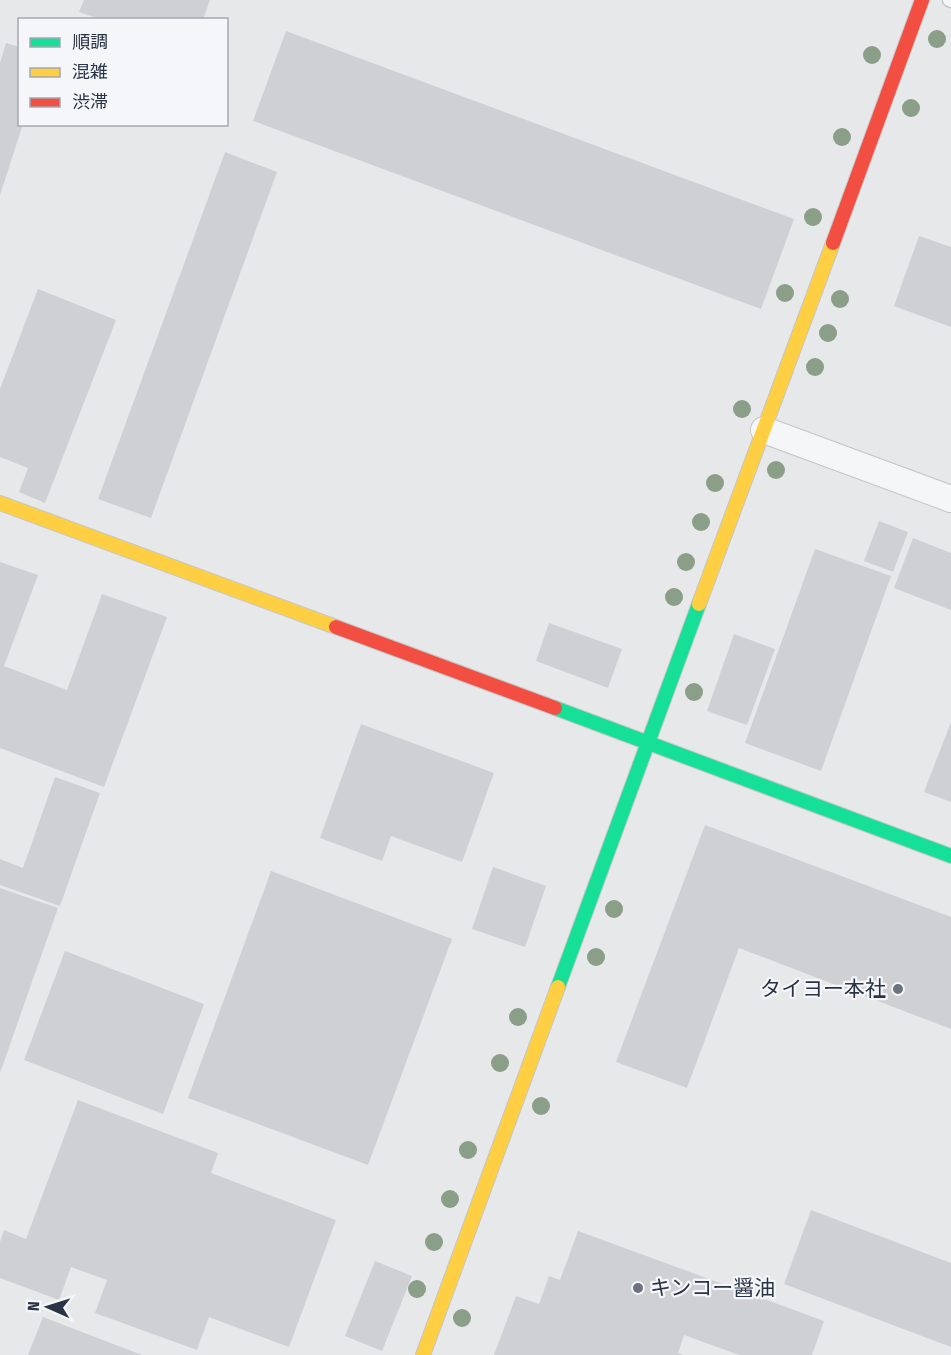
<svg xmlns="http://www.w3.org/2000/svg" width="951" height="1355" font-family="'Fira Sans Condensed','Noto Sans JP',sans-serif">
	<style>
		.building { fill: #ced0d3 }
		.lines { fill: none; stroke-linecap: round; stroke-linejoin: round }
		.lane-casing { stroke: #c4c6c8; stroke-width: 15 }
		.street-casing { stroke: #c4c6c8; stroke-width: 28 }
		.fast-casing { stroke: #c4c6c8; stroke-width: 16 }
		.slow-casing { stroke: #c4c6c8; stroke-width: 16 }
		.jam-casing { stroke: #c4c6c8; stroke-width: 16 }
		.lane { stroke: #f5f6f7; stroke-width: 12 }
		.street { stroke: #f5f6f7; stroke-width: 26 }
		.fast { stroke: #16e098; stroke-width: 14 }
		.slow { stroke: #ffcf43; stroke-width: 14 }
		.jam { stroke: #f24e42; stroke-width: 14 }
		.tree { fill: #8a9e88 }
		.poi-dot { fill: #6c737f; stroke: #f4f6f9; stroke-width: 2 }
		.labels { text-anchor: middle; stroke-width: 4.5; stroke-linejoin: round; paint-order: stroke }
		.poi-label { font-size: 21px; fill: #2b3445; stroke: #f4f6f9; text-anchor: end }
	</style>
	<rect width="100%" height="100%" fill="#e6e8ea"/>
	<path class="building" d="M84,0H210L203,20H102L79,12Z
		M286,31L794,219L761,309L253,121Z
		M6,43L20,47V124H23L0,195V63Z
		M225,152L277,172L151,518L98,499Z
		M919,236L951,247V327L894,306Z
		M38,289L116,320L45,503L19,492L28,468L0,457V389Z
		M879,521L908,532L893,572L864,561Z
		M913,538L951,553V610L894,588Z
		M815,549L891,576L821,771L745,743Z
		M0,562L38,575L4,666L67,690L102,594L167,617L104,787L0,748Z
		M549,623L622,649L608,688L536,661Z
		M734,634L775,649L747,725L707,711Z
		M951,722V802L924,792Z
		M361,724L494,773L462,862L391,836L382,861L320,838Z
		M55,777L100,793L60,906L0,885V859L23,868Z
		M705,825L951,917V1029L739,948L687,1088L616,1062Z
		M493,867L546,886L525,947L472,929Z
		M271,871L452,939L368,1165L188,1098Z
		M0,888L58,908L0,1073Z
		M65,951L204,1004L163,1114L24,1060Z
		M78,1100L218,1153L211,1173L336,1220L289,1347L209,1317L197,1350L95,1313L107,1280L71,1267L59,1300L0,1278V1242L4,1230L26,1239Z
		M811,1210L951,1263V1347L784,1284Z
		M578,1231L824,1321L812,1355H739L684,1335L678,1353L683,1355H494L516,1296L539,1304L549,1276L560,1280Z
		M375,1261L412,1276L382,1351L345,1336Z
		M43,1317L142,1355H28Z"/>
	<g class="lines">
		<defs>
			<path id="lane" d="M949,0L951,1"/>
			<path id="street" d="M764,430L951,499"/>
			<path id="fast" d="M555,708L951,856
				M558,987L699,604"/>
			<path id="slow" d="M0,503L336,627
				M699,604L833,243
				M423,1355L558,987"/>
			<path id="jam" d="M833,243L922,0
				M336,627L555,708"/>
		</defs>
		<use href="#lane" class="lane-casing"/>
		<use href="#street" class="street-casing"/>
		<use href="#fast" class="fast-casing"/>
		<use href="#slow" class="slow-casing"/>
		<use href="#jam" class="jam-casing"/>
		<use href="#lane" class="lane"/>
		<use href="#street" class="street"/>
		<use href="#fast" class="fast"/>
		<use href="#slow" class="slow"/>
		<use href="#jam" class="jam"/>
	</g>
	<g class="tree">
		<circle cx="937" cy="39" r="9"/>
		<circle cx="872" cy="55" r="9"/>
		<circle cx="911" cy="108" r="9"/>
		<circle cx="842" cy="137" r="9"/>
		<circle cx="813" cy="217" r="9"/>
		<circle cx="785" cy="293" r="9"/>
		<circle cx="840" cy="299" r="9"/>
		<circle cx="828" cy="333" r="9"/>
		<circle cx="815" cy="367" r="9"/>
		<circle cx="742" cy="409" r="9"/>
		<circle cx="776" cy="470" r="9"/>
		<circle cx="715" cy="483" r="9"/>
		<circle cx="701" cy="522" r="9"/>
		<circle cx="686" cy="562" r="9"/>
		<circle cx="674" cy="597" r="9"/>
		<circle cx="694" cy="692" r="9"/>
		<circle cx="614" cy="909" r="9"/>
		<circle cx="596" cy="957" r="9"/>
		<circle cx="518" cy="1017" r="9"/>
		<circle cx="500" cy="1063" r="9"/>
		<circle cx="541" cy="1106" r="9"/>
		<circle cx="468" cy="1150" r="9"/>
		<circle cx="450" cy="1199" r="9"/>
		<circle cx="434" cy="1242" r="9"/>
		<circle cx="417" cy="1289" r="9"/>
		<circle cx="462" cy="1318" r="9"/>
	</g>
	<g class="poi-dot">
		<circle cx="898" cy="989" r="6"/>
		<circle cx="638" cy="1288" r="6"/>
	</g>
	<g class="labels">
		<g class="poi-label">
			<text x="886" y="996">タイヨー本社</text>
			<text x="650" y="1295" text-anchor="start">キンコー醤油</text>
		</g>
	</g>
	<rect x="18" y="18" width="210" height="108" fill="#f4f6f9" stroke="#a4a8b1" stroke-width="1.5"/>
	<rect x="30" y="38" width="30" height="9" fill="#16e098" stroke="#a4a8b1" stroke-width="1.5"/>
	<text x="72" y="48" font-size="18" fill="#2b3445">順調</text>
	<rect x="30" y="68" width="30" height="9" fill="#ffcf43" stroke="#a4a8b1" stroke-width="1.5"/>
	<text x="72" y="78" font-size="18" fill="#2b3445">混雑</text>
	<rect x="30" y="98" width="30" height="9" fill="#f24e42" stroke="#a4a8b1" stroke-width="1.5"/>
	<text x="72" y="108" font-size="18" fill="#2b3445">渋滞</text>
	<g transform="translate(48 1307) rotate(273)" stroke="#f4f6f9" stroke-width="4.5" paint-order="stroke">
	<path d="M0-4.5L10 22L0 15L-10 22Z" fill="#2b3445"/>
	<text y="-9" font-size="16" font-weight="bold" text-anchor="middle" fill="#2b3445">N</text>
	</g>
</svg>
